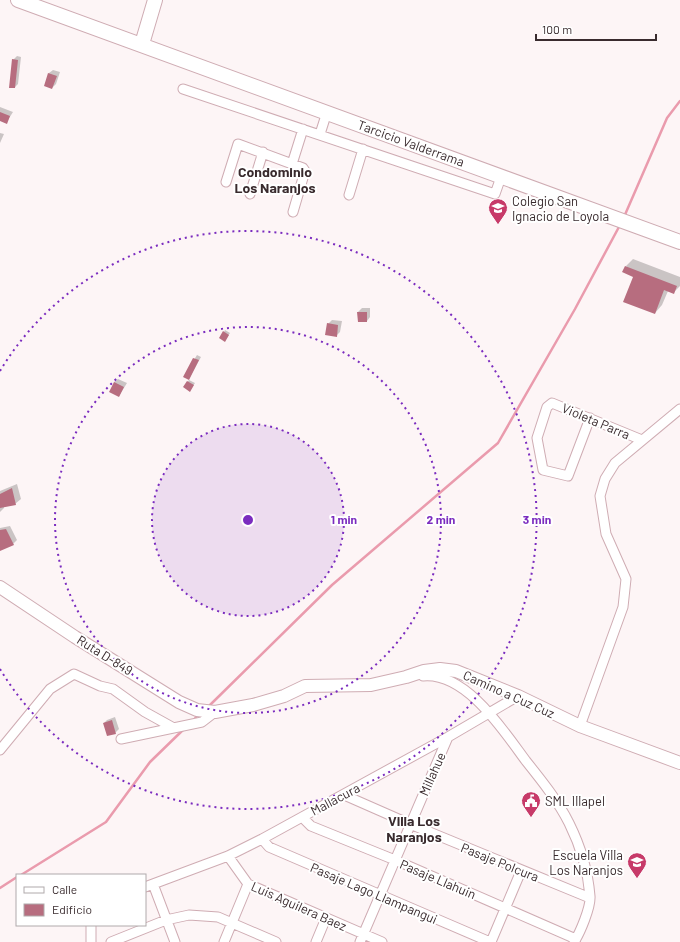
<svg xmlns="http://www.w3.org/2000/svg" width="680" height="942" font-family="Barlow,sans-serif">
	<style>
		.shadow { fill: #0003 }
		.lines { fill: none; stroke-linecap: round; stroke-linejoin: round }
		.stream { stroke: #ea9bad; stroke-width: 2.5 }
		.building { fill: #b76d7f }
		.minor-casing { stroke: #cfacb3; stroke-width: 11 }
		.secondary-casing { stroke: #cfacb3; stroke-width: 14 }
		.primary-casing { stroke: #cfacb3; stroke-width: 16 }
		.minor { stroke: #fff; stroke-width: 9 }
		.secondary { stroke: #fff; stroke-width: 12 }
		.primary { stroke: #fff; stroke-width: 14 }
		.ring { fill: none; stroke: #7b2cbf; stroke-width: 2; stroke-dasharray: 2 4 }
		.labels { text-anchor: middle; stroke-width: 4; stroke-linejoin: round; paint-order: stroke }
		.street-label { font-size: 13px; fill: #392b2e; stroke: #fff }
		.poi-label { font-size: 13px; fill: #392b2e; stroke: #fff; text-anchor: start }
		.neighbourhood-label { font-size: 14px; font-weight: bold; fill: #392b2e; stroke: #fff }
		.centre { fill: #7b2cbf; stroke: #fff; stroke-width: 2 }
		.ring-label { font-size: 12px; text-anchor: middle; font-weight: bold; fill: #7b2cbf; stroke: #fff; stroke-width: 4; stroke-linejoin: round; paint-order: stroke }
	</style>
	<rect width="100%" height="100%" fill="#fdf5f6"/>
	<path class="shadow" d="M17,56L21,57L18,84L15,87L13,60Z
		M53,70L60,72L56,84L52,88L45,85L49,73Z
		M0,107L13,112L6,123L0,120Z
		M0,133L4,134L0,143Z
		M633,259L680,277V286L673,293L668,291L662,305L655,313L634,276L626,266Z
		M362,308H370V317L367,321L358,312Z
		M332,320L342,321L340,332L336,336L328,324Z
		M225,330L230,333L226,339L224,332Z
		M197,355L201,357L189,379L184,376Z
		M118,379L127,383L119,396L114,382Z
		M189,380L195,383L191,389L184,387Z
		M17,484L21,499L15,504L4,506V508L0,512V491Z
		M10,526L17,540L13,544L0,547V528Z
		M115,717L119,729L115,733L104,723L107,720Z"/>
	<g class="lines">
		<path class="stream" d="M624,217L667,118L680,101
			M210,705L332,585L498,443L575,309L620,225
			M193,721L197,716
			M21,875L106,822L150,762L185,728
			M0,888L17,877"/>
	</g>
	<path class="building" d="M12,59L18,60L15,88H9Z
		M48,73L57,76L52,89L44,86Z
		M0,112L10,116L7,124L0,121Z
		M625,266L677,286L674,294L664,290L655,314L623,302L633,277L622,272Z
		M357,312H367V322H358Z
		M327,323L338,325L337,337L325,335Z
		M223,331L229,335L225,342L219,338Z
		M193,358L199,360L189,380L183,377Z
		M187,381L194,385L190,392L183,387Z
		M114,382L124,387L119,397L109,392Z
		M12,488L16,505L0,508V494Z
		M6,529L14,545L0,551V530Z
		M112,720L116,734L107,736L103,723Z"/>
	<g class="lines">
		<defs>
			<path id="minor" d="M183,89L495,194L501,177
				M320,134L327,112
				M292,164L303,129
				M226,182L238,144L303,168L305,171L293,212
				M250,194L263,152
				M349,195L363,149
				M590,418L568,476L543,470L537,438L547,407L552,403L642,440
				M423,676C466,672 503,730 526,761C542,781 558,801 569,823C580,845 588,872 590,896C591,907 580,933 574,942
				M580,726L623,607L626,579L606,534L600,496L605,479L615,463L680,409
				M121,739L202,722L215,712
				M0,750L50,689L74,674L100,686L113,689L145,712L172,727
				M344,795L410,824L590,898
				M302,817L311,826L395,860L576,939
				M262,839L269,847L490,942
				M228,856L248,884L382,942
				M153,884L175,942
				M145,887L228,856L262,839L448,737L518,696
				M91,942V925
				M111,942L166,920L189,915L218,917L276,942
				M224,942L248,884
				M316,942L326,918
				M360,942L448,737
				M491,942L521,871"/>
			<path id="secondary" d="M0,587L75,637L179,702L197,710L215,712L253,705L284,696L305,686L371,685L406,677L424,671L440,669L456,671L518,696L580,726L680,763"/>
			<path id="primary" d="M18,0L680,242
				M142,44L155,0"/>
		</defs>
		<use href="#minor" class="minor-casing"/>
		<use href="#secondary" class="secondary-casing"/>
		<use href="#primary" class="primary-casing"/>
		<use href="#minor" class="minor"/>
		<use href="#secondary" class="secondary"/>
		<use href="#primary" class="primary"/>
	</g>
	<circle cx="248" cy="520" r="96" fill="#7b2cbf" fill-opacity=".12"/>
	<g class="ring">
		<circle cx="248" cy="520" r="96"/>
		<circle cx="248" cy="520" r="193"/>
		<path d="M0 371A289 289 0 1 1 0 669"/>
	</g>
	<defs>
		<symbol id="school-pin" viewBox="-11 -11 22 30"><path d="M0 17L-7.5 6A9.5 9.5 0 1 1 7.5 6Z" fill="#c73a69" stroke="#fff"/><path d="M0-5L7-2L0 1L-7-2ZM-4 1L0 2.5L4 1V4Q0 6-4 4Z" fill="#fff"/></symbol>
		<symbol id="civic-pin" viewBox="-11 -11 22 30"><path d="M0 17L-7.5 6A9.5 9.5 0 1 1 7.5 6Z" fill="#c73a69" stroke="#fff"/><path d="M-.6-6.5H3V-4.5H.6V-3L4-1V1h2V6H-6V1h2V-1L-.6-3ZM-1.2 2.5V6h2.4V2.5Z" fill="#fff"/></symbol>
	</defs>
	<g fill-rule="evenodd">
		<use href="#school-pin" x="487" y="197" width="22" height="30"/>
		<use href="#civic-pin" x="520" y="790" width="22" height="30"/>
		<use href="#school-pin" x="626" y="851" width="22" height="30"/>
	</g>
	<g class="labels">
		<g class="street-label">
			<text transform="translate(411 143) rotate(20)" y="5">Tarcicio Valderrama</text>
			<text transform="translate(596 421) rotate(23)" y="5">Violeta Parra</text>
			<text transform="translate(105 655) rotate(32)" y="5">Ruta D-849</text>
			<text transform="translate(509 694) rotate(24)" y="5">Camino a Cuz Cuz</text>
			<text transform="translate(432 774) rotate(-66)" y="5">Millahue</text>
			<text transform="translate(335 799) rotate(-28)" y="5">Mallacura</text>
			<text transform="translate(500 862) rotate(22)" y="5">Pasaje Polcura</text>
			<text transform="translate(438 879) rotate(23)" y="5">Pasaje Llahuin</text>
			<text transform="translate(374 893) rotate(23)" y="5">Pasaje Lago Llampangui</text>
			<text transform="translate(299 906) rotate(24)" y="5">Luis Aguilera Baez</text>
		</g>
		<g class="poi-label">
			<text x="512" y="206">Colegio San<tspan x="512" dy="15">Ignacio de Loyola</tspan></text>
			<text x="545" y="806">SML Illapel</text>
			<text x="623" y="860" text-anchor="end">Escuela Villa<tspan x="623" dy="15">Los Naranjos</tspan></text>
		</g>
		<g class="neighbourhood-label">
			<text x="275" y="177">Condominio<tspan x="275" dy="16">Los Naranjos</tspan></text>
			<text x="414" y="826">Villa Los<tspan x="414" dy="16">Naranjos</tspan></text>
		</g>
	</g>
	<circle cx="248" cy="520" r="6" class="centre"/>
	<g class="ring-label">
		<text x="344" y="524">1 min</text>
		<text x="441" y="524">2 min</text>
		<text x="537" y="524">3 min</text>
	</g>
	<rect x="16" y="874" width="130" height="52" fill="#ffffff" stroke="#b0aaab"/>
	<rect x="24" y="887" width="20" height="6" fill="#ffffff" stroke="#b0aaab"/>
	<text x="52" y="894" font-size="12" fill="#392b2e">Calle</text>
	<rect x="24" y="904" width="20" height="12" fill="#b76d7f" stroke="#b0aaab"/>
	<text x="52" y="914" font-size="12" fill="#392b2e">Edificio</text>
	<path d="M536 34v6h120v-6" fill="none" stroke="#392b2e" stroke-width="2"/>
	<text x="542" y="34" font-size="12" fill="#392b2e" stroke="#ffffff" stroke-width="3" paint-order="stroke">100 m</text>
</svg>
